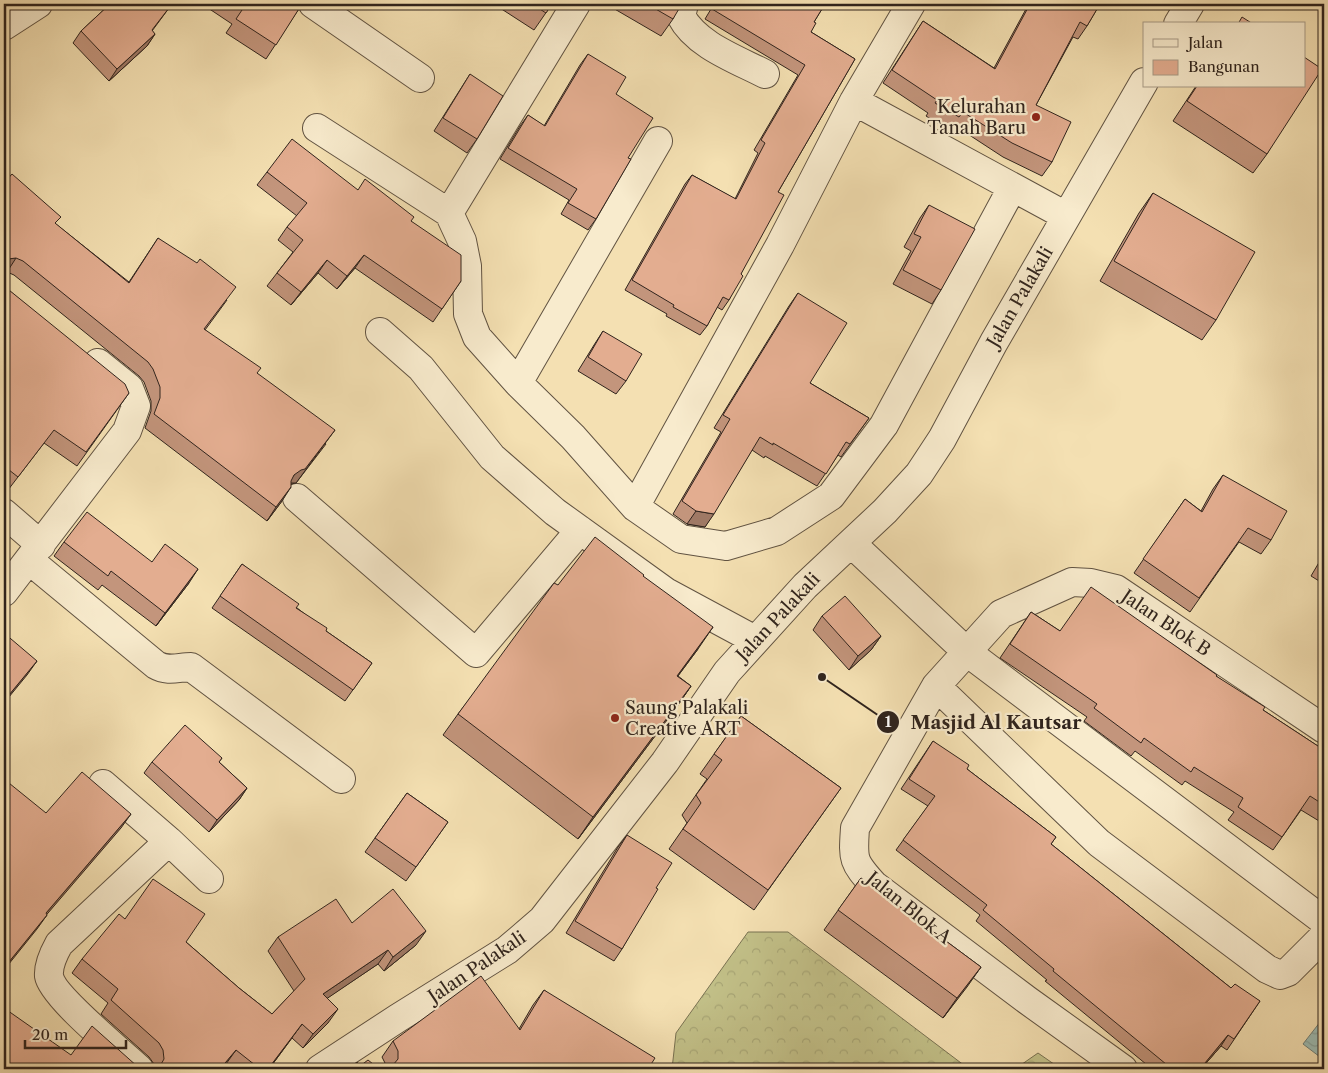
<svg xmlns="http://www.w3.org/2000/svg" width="1328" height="1073" font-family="'Libre Caslon Text',serif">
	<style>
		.forest { fill: url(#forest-crowns); stroke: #797252 }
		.water { fill: url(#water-waves); stroke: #717f77 }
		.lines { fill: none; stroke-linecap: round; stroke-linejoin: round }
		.minor-casing { stroke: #615342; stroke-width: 30 }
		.minor { stroke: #f8ebcd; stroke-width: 28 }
		.wall { fill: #c3957c; stroke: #30241d }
		.shaded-wall { fill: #9f7965; stroke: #30241d }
		.building { fill: #e3ad90; stroke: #30241d }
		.poi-dot { fill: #8f2418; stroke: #f8ebcd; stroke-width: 2 }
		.labels { text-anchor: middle; stroke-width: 4.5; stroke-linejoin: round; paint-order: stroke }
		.poi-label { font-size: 18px; fill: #30241d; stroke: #f8ebcd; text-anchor: end }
		.street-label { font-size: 18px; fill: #30241d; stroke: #f8ebcd }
		.leader { fill: none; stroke: #30241d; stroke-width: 2 }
		.callout-dot { fill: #30241d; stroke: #f8ebcd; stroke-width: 2 }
		.mark-label { font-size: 15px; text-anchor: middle; font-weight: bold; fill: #fff }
		.callout-label { font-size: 19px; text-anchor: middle; font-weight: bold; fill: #30241d; stroke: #f8ebcd; stroke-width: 4.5; stroke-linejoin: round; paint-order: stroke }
	</style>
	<defs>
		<pattern id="forest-crowns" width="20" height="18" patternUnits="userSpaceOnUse" patternTransform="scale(1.25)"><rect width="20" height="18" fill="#c2c088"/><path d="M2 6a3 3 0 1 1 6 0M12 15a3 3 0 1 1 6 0" fill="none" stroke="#a7a575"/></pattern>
		<pattern id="water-waves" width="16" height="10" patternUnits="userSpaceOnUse" patternTransform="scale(1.25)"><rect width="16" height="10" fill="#9dbcb3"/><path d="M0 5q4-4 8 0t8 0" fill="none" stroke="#88a19a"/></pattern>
	</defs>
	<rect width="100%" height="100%" fill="#f4e0b2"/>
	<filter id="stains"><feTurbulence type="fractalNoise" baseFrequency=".004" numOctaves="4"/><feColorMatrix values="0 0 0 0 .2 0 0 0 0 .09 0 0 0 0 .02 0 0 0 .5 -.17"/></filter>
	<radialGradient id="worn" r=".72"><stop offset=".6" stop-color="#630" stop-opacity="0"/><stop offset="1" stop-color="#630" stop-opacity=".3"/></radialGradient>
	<path class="forest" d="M748,932H788L969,1069H672L676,1033Z
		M1038,1053L1061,1069H1015Z"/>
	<path class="water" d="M1324,1017V1060L1303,1044Z"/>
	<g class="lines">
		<defs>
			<path id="minor" d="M313,4L420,78
				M684,4L681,16C696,45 736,59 765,74
				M1178,24L1190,4
				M4,26L38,4
				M854,101L1066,216
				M317,128L449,213L462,241L467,266L468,314L477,337L518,383L573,437L635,507L681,539L726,546L777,531L831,496L884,425L1012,188
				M449,213L576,4
				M380,332L421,368L492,457L555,512L666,592L755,640
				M518,383L658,141
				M297,498L476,653L580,530
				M635,507L780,245L854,101L911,4
				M4,513L41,545
				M851,543L967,652L1324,921
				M29,560L156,665C168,672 179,667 191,667L341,779
				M4,592L127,431L136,406L129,388L98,363
				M936,686L1099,843L1267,969L1280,975L1288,972L1324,936
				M103,784L169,841
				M139,1069C122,1053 52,996 49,976C48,965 54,953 59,944L169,841L209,879
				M320,1069L398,1018L507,950L542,920L665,762L727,672L805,586L885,511L919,474L942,439L994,342L1144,82
				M1123,1069L1027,1000L874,885C852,861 853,859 855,828L936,686L1001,614L1072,582L1091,583L1116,589L1324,729"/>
		</defs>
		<use href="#minor" class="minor-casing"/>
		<use href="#minor" class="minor"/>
	</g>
	<path class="wall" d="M110,4H172L152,31L155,34L147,46L109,81L73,43L81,31Z
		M202,4H302L266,59L226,33L232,24Z
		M503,4H552L534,30L500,8Z
		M606,4H679L673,19L661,36Z
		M714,4H825L814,22L811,32L855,59L778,192L729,300L722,310L717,307L707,326L700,335L666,316L667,314L625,290L685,184L692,175L735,199L758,153L754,150L798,75L705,19Z
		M1017,4H1100L1087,26L1078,39L1073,37L1036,105L1052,162L1042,176L1003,157L954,125L950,131L926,116L928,113L883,83L923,21L994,68L1026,9Z
		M588,54L616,94L628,158L596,219L588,230L561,214L569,200L500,159L520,126L528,115L544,126L580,65Z
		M470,74L477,139L467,153L434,131Z
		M1196,86H1304L1267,154L1253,173L1173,121Z
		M267,172L358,190L411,221L461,281L433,322L355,268L337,289L318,273L291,305L267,286L277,273L293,252L278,240L287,227L297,216L257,185Z
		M4,183L129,282L158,238L227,300L205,330L257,373L326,444L296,483L291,484L282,501L267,521L145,428L151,411V401L144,382L139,376L14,275L7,272H4Z
		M1153,193L1216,320L1202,340L1100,281L1139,213Z
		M929,205L941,290L932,304L893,284L911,251L904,247L920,218Z
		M4,286L129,393L77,466L44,443L8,490L4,487Z
		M798,293L810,383L869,418L841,457L838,455L817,486L765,456L764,458L752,450L705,527L687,524L673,514L721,432L714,428L789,306Z
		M603,331L626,381L616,394L578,371L594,345Z
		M1223,475L1271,540L1261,554L1239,542L1190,612L1134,573L1185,499L1201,511L1213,489Z
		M64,542L152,562L189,583L156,626L102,585L98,590L54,556Z
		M1324,554V584L1311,576Z
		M242,564L326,631L372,663L345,701L212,608Z
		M643,576L698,649L678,676L691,686L676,708L578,839L443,735L458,714L558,585Z
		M1031,612L1060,631L1216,676L1263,710L1324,750V824L1301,810L1273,850L1228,820L1234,812L1185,781L1182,785L1135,751L1131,756L1084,721L1087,717L1000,658Z
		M822,616L881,636L871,650L849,670L813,630Z
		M741,716L841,788L754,910L669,849L687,823L682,815L707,779L700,774Z
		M933,741L967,769L1056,837L1051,844L1231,988L1260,1001L1227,1050L1221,1046L1201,1069H1152L1045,981L1047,980L976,921L980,915L896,850L928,806L901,789Z
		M222,758L219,762L247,788L239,800L209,832L144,773L152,762Z
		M407,793L448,822L406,881L365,852Z
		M627,835L656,888L622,949L614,961L566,933L618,847Z
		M861,878L981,967L943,1018L824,930Z
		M125,919L186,942L239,988L272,1014L294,991L268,951L278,937L352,923L416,945L384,971L378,964L327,998L328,1023L303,1048L292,1038L269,1069H232L226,1064L154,1069V1064L149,1057L101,1014L108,1003L72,973L82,959Z
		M544,990L648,1069H349L360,1066L378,1068L385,1069L387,1068V1067L382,1057L393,1041L519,1029L533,1005Z"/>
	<path class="shaded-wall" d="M155,34L147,46L109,81L117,69Z
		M364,255L355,268L337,289L347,276Z
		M16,258L7,272H4V262L8,259Z
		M327,260L318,273L291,305L301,292Z
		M335,430L296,483H291L285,488L294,475Z
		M291,487L282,501L267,521L276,507Z
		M696,511L714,514L705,527L687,524Z
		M198,569L189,583L156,626L165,613Z
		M713,627L698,649L662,697L677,676Z
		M881,636L871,650L849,670L858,656Z
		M37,661L27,675L4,703V701Z
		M691,686L676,708L578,839L593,817Z
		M247,788L239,800L209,832L217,820Z
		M131,814L121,828L36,927L46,913Z
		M47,915L37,929L4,970V968Z
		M426,931L416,945L384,971L393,957Z
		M388,950L378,964L313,1008L323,994Z
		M981,967L967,987L943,1018L957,998Z
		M338,1009L328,1023L303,1048L313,1034Z
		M302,1024L269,1069H268Z
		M1228,1035L1221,1046L1201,1069H1200Z
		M236,1050L226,1064L222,1069H220Z"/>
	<path class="building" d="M110,4H172L152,30L155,34L117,69L81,31Z
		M232,4H302L276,45L236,19L242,10Z
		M532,4H552L546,13Z
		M647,4H679L680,7L673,19Z
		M715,4H825L814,22L816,23L811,32L855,59L778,192L784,195L741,274L743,276L729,300L723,297L707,326L673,307L674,305L632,280L692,175L736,199L765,143L761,140L805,65L712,9Z
		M1030,4H1100L1087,26L1080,22L1036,105L1071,122L1052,162L1012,143L963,112L959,117L935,103L937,100L892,70L923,21L995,69Z
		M1242,17L1253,24H1238Z
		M588,54L626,77L616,94L653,118L628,158L631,159L596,219L568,203L577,189L508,148L528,115L545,126Z
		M1304,57L1322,69L1267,154L1187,101L1197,86H1304Z
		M470,74L503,96L477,139L443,118Z
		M292,139L358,190L365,179L414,217L411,221L461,255V281L442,309L364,255L347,276L327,260L301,292L277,273L303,240L287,227L307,203L267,172Z
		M12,174L61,217L55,223L129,283L158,238L197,263L200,259L236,287L204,329L261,368L257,373L335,430L305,469L301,470L294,475L291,481V487L276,507L154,414L160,398V387L153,369L148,362L23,261L16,258L8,259L4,262V183Z
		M1153,193L1255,252L1216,320L1114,261Z
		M929,205L975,229L941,290L903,270L921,237L914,234Z
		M4,286L125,384L129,393L86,452L54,430L18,477L4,466Z
		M798,293L847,323L810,383L869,418L850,444L846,442L826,474L773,443V445L760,437L714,514L696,511L682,501L730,419L723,415Z
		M603,331L642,354L626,381L588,357Z
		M1223,475L1287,511L1271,540L1248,528L1199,598L1143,559L1185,499L1202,512Z
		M87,512L152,562L165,544L198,569L165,613L111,571L108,576L64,542Z
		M595,537L644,575L643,576L713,627L677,676L691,686L593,817L458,714L554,583L558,585Z
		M1324,556V564L1321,562Z
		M242,564L299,604L296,608L327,628L326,631L372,663L353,690L220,596Z
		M1091,587L1217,675L1216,676L1265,707L1263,710L1324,750V805L1310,796L1282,837L1238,807L1243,798L1194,767L1191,772L1144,738L1141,743L1094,708L1097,704L1010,644L1031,612L1060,631Z
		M845,596L881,636L858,656L822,616Z
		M4,633L37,661L4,701Z
		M741,716L841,788L768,890L683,829L701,803L696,795L722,760L714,754Z
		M185,725L222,758L219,762L247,788L217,820L152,762Z
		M933,741L969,765L967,769L1056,837L1051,844L1231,988L1235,984L1260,1001L1234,1039L1228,1035L1200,1069H1172L1053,971L1054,969L983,910L987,905L903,840L935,796L909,779Z
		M82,772L131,814L46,913L47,915L4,968V779L46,813Z
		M407,793L448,822L416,867L375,838Z
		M627,835L672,863L656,888L658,889L622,949L575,921Z
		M861,878L981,967L957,998L838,910Z
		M153,879L205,914L186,942L239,988L272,1014L305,979L278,937L336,899L352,923L393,889L426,931L393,957L388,950L323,994L338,1009L313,1034L302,1024L268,1069H260L236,1050L220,1069H154L160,1066L164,1059L163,1050L159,1043L111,1000L118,989L82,959L119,914L125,919Z
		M481,976L520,1030L544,990L655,1058L648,1069H349L357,1062L360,1066L368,1060L378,1068L385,1069L393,1065L398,1059V1051L393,1041Z
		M4,1008L71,1055L92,1026L138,1067L143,1069H4Z"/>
	<g class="poi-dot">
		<circle cx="1036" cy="117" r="5"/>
		<circle cx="615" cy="718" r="5"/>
	</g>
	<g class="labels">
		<g class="poi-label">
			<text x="1026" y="113">Kelurahan<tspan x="1026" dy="21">Tanah Baru</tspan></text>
			<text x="625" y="714" text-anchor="start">Saung Palakali<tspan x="625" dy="21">Creative ART</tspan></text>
		</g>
		<g class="street-label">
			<text transform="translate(1020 297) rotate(-60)" y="6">Jalan Palakali</text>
			<text transform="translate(778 617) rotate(-47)" y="6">Jalan Palakali</text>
			<text transform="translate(1166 623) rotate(34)" y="6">Jalan Blok B</text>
			<text transform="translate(909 908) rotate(39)" y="6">Jalan Blok A</text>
			<text transform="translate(477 967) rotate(-34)" y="6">Jalan Palakali</text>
		</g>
	</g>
	<path class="leader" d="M822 677L888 722"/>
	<g class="callout-dot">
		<circle cx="822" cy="677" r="5"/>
		<circle cx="888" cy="722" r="12"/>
	</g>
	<g class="mark-label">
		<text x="888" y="727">1</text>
	</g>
	<g class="callout-label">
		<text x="996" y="729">Masjid Al Kautsar</text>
	</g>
	<rect width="1328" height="1073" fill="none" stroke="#f4e0b2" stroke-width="20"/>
	<rect x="5" y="5" width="1318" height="1063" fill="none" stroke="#30241d" stroke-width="2.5"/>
	<rect x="10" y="10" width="1308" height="1053" fill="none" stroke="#30241d"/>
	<rect x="1143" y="22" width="162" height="65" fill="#f8ebcd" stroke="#a89b87"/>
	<rect x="1153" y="39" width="25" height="8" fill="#f8ebcd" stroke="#a89b87"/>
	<text x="1188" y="48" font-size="15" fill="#30241d">Jalan</text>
	<rect x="1153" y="60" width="25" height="15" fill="#e3ad90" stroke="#a89b87"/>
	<text x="1188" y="72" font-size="15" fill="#30241d">Bangunan</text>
	<path d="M25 1040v8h101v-8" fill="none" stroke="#30241d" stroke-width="2.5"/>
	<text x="32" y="1040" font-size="15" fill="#30241d" stroke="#f8ebcd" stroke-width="4" paint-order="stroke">20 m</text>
	<rect width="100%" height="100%" filter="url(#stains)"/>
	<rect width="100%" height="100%" fill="url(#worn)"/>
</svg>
